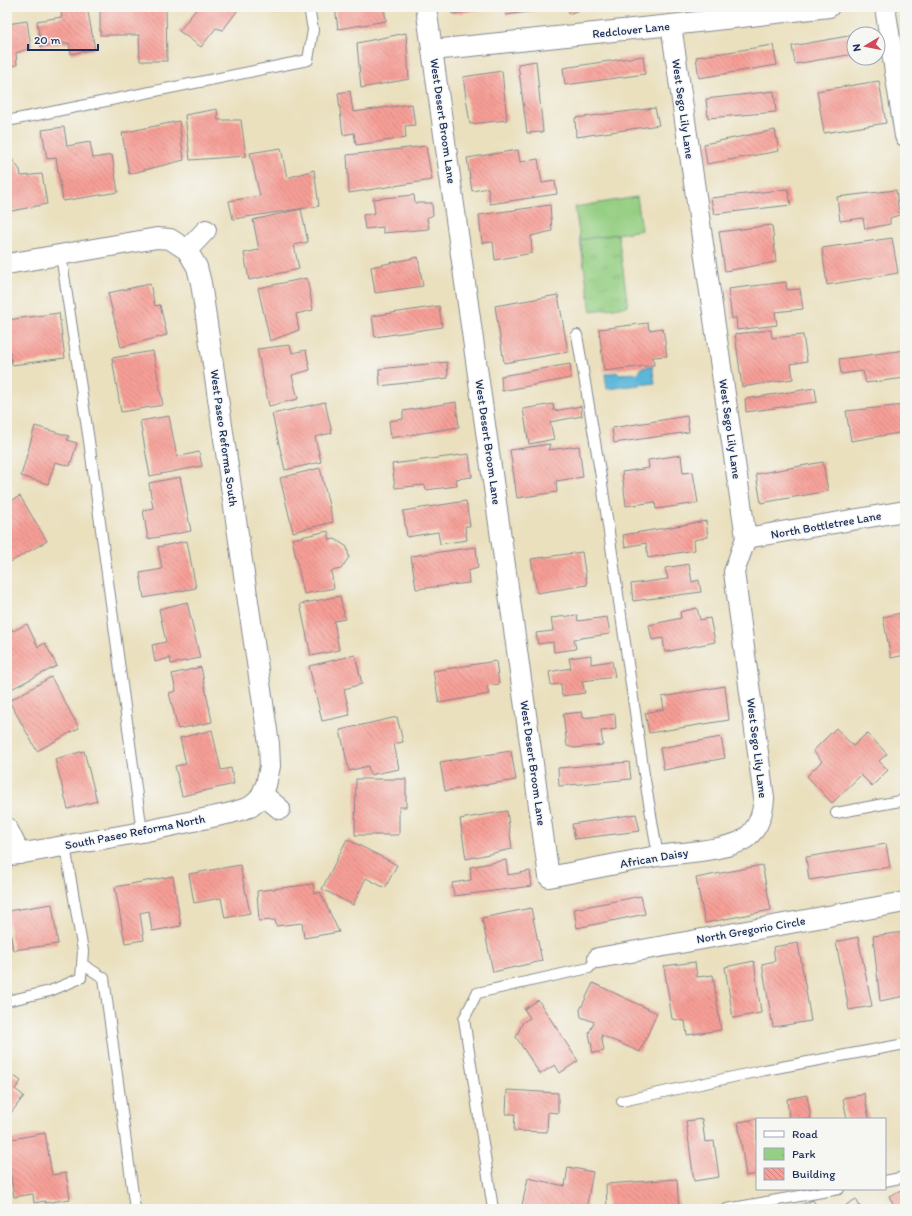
<svg xmlns="http://www.w3.org/2000/svg" width="912" height="1216" font-family="Itim,sans-serif">
	<style>
		.grass { fill: #95cf83; stroke: #587f70 }
		.park { fill: url(#park-tufts); stroke: #587f70 }
		.water { fill: #5bb7d9; stroke: #3b739c }
		.building { fill: url(#building-back-hatch) }
		.lines { fill: none; stroke-linecap: round; stroke-linejoin: round }
		.service-casing { stroke: #82888e; stroke-width: 12 }
		.minor-casing { stroke: #82888e; stroke-width: 22 }
		.service { stroke: #fff; stroke-width: 10 }
		.minor { stroke: #fff; stroke-width: 20 }
		.labels { text-anchor: middle; stroke-width: 3; stroke-linejoin: round; paint-order: stroke }
		.street-label { font-size: 12px; fill: #1b2f5e; stroke: #f6f6f2 }
	</style>
	<defs>
		<pattern id="park-tufts" width="24" height="20" patternUnits="userSpaceOnUse"><rect width="24" height="20" fill="#95cf83"/><path d="M3 7l-1-3M5 7V3M7 7l1-3M15 17l-1-3M17 17v-4M19 17l1-3" fill="none" stroke="#80b274"/></pattern>
		<pattern id="building-back-hatch" width="6" height="6" patternUnits="userSpaceOnUse"><rect width="6" height="6" fill="#f79f96"/><path d="M-1 5l2 2M0 0l6 6M5-1l2 2" fill="none" stroke="#c7827e"/></pattern>
	</defs>
	<rect width="100%" height="100%" fill="#f6f6f2"/>
	<filter id="ink" filterUnits="userSpaceOnUse"><feTurbulence type="fractalNoise" baseFrequency=".025" numOctaves="2"/><feDisplacementMap in="SourceGraphic" scale="8" xChannelSelector="R" yChannelSelector="G"/><feConvolveMatrix kernelMatrix="1 2 1 2 8 2 1 2 1" color-interpolation-filters="sRGB"/></filter>
	<filter id="wash" filterUnits="userSpaceOnUse"><feTurbulence type="fractalNoise" baseFrequency=".012" numOctaves="4" result="noise"/><feDisplacementMap in="SourceGraphic" scale="16" xChannelSelector="R" yChannelSelector="G"/><feGaussianBlur stdDeviation="0.9" result="paint"/><feColorMatrix in="noise" values="0 0 0 0 0 0 0 0 0 0 0 0 0 0 0 0 0 1.4 0 .05"/><feComposite in="paint" operator="in"/></filter>
	<g filter="url(#wash)">
		<rect width="100%" height="100%" fill="#eae0be"/>
		<path class="grass" d="M637,197L642,230L580,240L575,207Z"/>
		<path class="park" d="M618,234L628,306L591,311L580,240Z"/>
		<path class="water" d="M652,366L655,383L607,389L605,374L616,372L620,374L639,373L641,368Z"/>
		<g id="blocks">
			<path class="building" d="M74,7H87L95,49L71,54L69,43L41,47L37,21L62,17L61,10Z
				M198,7H240L223,30L216,28L201,47L179,31Z
				M271,7H292V8L271,11Z
				M335,7H384L386,21L338,29Z
				M451,7H489V9L452,14Z
				M506,7H535V11L506,15Z
				M568,7H586L569,14Z
				M100,8H166L167,61H140L139,35H100Z
				M27,21L31,48L16,53L17,65L7,67V24Z
				M406,33L409,79L361,88L357,43Z
				M854,35V54L795,64L792,46Z
				M773,45L777,65L699,78L696,57Z
				M643,56L645,74L565,85L563,68Z
				M536,61L543,132L527,133L518,64Z
				M502,71L507,120L470,124L463,77Z
				M879,81L886,123L824,133L817,91Z
				M350,91L353,112L412,104L415,125L405,126L406,138L356,145L354,133L343,135L338,93Z
				M774,91L776,112L708,118L706,99Z
				M655,108L659,125L576,137L575,118Z
				M217,109L218,120H241L246,156L190,160L185,115Z
				M179,121L184,160L129,174L122,133Z
				M64,127L67,146L90,142L93,158L112,155L118,192L63,201L56,158L47,159L42,130Z
				M775,130L779,151L707,164L704,144Z
				M426,146L432,180L349,193L347,155Z
				M281,148L287,178L314,170L319,206L233,219L229,201L260,196L250,153Z
				M518,150L520,162L538,159L542,183L555,181L557,194L490,204L488,188L472,191L467,158Z
				M11,158L20,170L21,176L42,174L47,204L7,212V159Z
				M788,189L791,205L714,214L711,198Z
				M896,190L899,215L890,218V224L865,229L863,218L840,221L837,197Z
				M414,195L415,203H432L433,215L427,218L429,229L383,233V227L365,229L363,215L375,213L373,199Z
				M550,205L552,231L531,236L532,253L495,260L493,242L482,243L479,215Z
				M301,209L308,242L294,245L299,269L249,280L244,253L259,250L253,220Z
				M772,225L776,262L725,271L719,232Z
				M892,238L898,273L827,285L822,248Z
				M418,257L423,286L375,293L371,267Z
				M307,278L313,310L296,314L299,330L270,341L258,288Z
				M786,282L787,290L800,289L803,309L775,312L777,325L737,330L736,317L732,319L728,289Z
				M150,284L155,306L160,305L167,335L121,347L108,293Z
				M558,295L568,352L504,363L495,306Z
				M439,306L442,327L375,337L372,316Z
				M59,313L65,358L12,365L7,334V320Z
				M648,323L649,330L663,328L667,356L653,357L654,365L604,371L599,329Z
				M771,330L772,338L803,335L807,361L791,364L793,379L742,387L735,334Z
				M290,345L292,353L306,350L310,370L292,375L298,399L269,406L257,349Z
				M905,350V368H904L905,378L866,383L863,371L841,374L839,359Z
				M153,351L163,405L121,412L112,358Z
				M447,362L448,378L380,386L379,369Z
				M570,364L571,378L502,391L501,376Z
				M815,388L817,402L746,412L745,399Z
				M325,402L332,433L315,437L321,462L285,470L272,414Z
				M456,402L459,427L391,438L389,421L403,419V411Z
				M553,404L554,411L581,406L582,416L550,422L554,439L529,444L523,409Z
				M905,405V432L851,441L846,411Z
				M169,416L177,457L199,452L202,466L150,476L140,421Z
				M687,416L689,432L614,443L612,428Z
				M35,426L69,436L67,440L77,443L70,466L55,462L48,484L21,476Z
				M550,444L548,450L579,446L583,477L556,481L557,492L517,498L510,450Z
				M469,454L472,477L456,479L457,486L426,490L425,485L395,488L392,464Z
				M681,455L683,473L693,472L698,503L656,509L655,502L626,506L622,472L649,468L648,460Z
				M823,462L828,491L761,503L756,474Z
				M320,468L333,522L293,532L280,478Z
				M180,477L191,531L148,539L143,510L153,508L149,483Z
				M20,496L47,541L7,564V503Z
				M466,501L470,526H465L467,540L440,544L438,532L407,537L403,511Z
				M706,521L708,537L694,540L695,550L648,558L646,543L625,547L623,535Z
				M328,531L330,540L335,539L347,547L349,557L341,569L331,571L334,588L304,594L292,539Z
				M187,541L196,588L144,598L140,573L162,569L158,547Z
				M476,547L478,568L468,571L469,583L416,589L411,556Z
				M582,552L587,585L537,593L531,559Z
				M689,564L692,582L699,580L701,592L633,601L631,584L668,579L665,568Z
				M340,596L345,619L334,621L339,650L311,656L300,604Z
				M187,602L200,658L171,664L170,658L155,662L152,645L166,642L159,609Z
				M697,608L700,620L710,618L715,642L665,652L663,638L652,640L649,625L681,618L680,612Z
				M905,612V655L891,658L883,617Z
				M577,615L578,621L607,617L610,634L574,639L576,649L554,652L553,642L538,644L536,633L553,631L551,618Z
				M27,624L38,647L45,643L57,666L9,690L7,686V629L11,627L13,631Z
				M355,655L362,684L344,689L350,715L322,721L309,666Z
				M591,655V664L612,661L615,677L582,681L585,693L562,696L561,684L551,685L549,672L571,668L569,658Z
				M496,661L499,684L487,686L489,694L439,703L433,671Z
				M201,667L212,722L178,729L169,693L176,691L172,674Z
				M51,677L79,728L37,751L9,701Z
				M725,686L729,720L649,733L645,713L664,709L662,697Z
				M582,712L583,718L615,714L616,729L601,731L603,745L574,748L567,746L563,714Z
				M397,717L403,742L394,744L399,769L370,775L368,766L349,771L340,730Z
				M836,728L853,746L867,733L887,754L879,761L888,770L872,786L861,775L832,803L807,776L822,761L813,751Z
				M212,730L221,770L231,768L234,784L182,796L175,766L186,764L180,738Z
				M721,737L725,758L664,770L660,748Z
				M84,751L97,801L68,809L55,759Z
				M511,751L516,780L445,791L440,762Z
				M629,762L631,779L559,786L558,768Z
				M356,779H406V807H399V835H355Z
				M507,811L512,849L466,859L460,819Z
				M636,814L640,831L575,839L572,824Z
				M347,839L397,865L385,888L366,878L353,905L322,889Z
				M886,844L890,867L809,880L806,857Z
				M506,860L508,875L530,871L532,886L454,896L452,883L471,880L470,867Z
				M240,865L250,913L225,918L221,898L194,903L189,874Z
				M762,865L771,910L705,923L696,878Z
				M173,876L181,926L152,931L149,911L140,913L144,940L125,943L115,887Z
				M313,884L314,894L320,892L339,932L304,938L302,923L276,926L275,920L259,921L257,891Z
				M641,896L645,914L577,928L574,909Z
				M52,904L58,944L13,950L7,911Z
				M531,908L542,961L493,972L482,918Z
				M905,932V996L880,1001L873,936Z
				M7,934L10,949H7Z
				M858,937L872,1006L849,1010L836,942Z
				M798,943L811,1021L773,1027L762,964L775,961L773,947Z
				M754,961L761,1013L733,1018L725,967Z
				M695,962L697,977L713,975L721,1030L687,1035L685,1021L672,1019L664,966Z
				M593,983L657,1013L640,1052L601,1035L604,1051L593,1053L589,1033L594,1022L581,1017L580,1010Z
				M538,1000L578,1061L560,1073L555,1065L540,1074L516,1037L523,1022L530,1018L524,1009Z
				M7,1071L21,1081L15,1089L24,1096L7,1118Z
				M507,1090L558,1093V1113L548,1112L547,1132L514,1131L515,1114H506Z
				M864,1093L869,1119H847L843,1098L861,1095Z
				M807,1095L811,1119H789L787,1099Z
				M702,1119L705,1142L714,1141L719,1177L694,1181L686,1121Z
				M757,1119V1174L746,1176L738,1122Z
				M45,1133L52,1175L66,1173L70,1199L45,1203V1201L34,1203L33,1194L14,1197L7,1152V1140Z
				M568,1167L593,1172L586,1209H543L522,1205L528,1178L565,1186Z
				M677,1179L679,1209H607L606,1184Z
				M901,1190L905,1197V1209H896L889,1196Z
				M856,1199L861,1209H848L846,1205Z
				M813,1200L818,1209H792Z"/>
		</g>
	</g>
	<g filter="url(#ink)">
		<use href="#blocks" fill-opacity="0" stroke="#82888e" stroke-width="1"/>
		<g class="lines">
			<defs>
				<path id="service" d="M7,121L308,60L313,30L309,7
					M61,255L89,441L142,832
					M577,335L601,477L644,774L658,856
					M836,813L905,800
					M82,964L104,978L135,1209
					M7,1001L50,991L81,978L83,951L65,846
					M622,1101L765,1070L905,1044
					M885,1181L905,1177
					M493,1209L464,1019L477,993L589,968L598,958
					M727,1209L839,1189"/>
				<path id="minor" d="M426,7L549,877C585,870 621,863 657,856C678,853 732,850 746,838C759,828 763,813 764,798L734,572L746,538L671,25
					M885,7L905,136
					M433,50L671,25L829,7
					M187,250L206,230
					M7,264L157,238L170,239L187,250L197,267L201,283L269,744L270,766L266,785L259,800L250,807L231,813L142,832L7,856
					M746,538L905,511
					M262,794L280,809
					M7,828L20,854
					M598,958L905,902"/>
			</defs>
			<use href="#service" class="service-casing"/>
			<use href="#minor" class="minor-casing"/>
			<use href="#service" class="service"/>
			<use href="#minor" class="minor"/>
		</g>
	</g>
	<g class="labels">
		<g class="street-label">
			<text transform="translate(631 30) rotate(-6)" y="4">Redclover Lane</text>
			<text transform="translate(683 109) rotate(82)" y="4">West Sego Lily Lane</text>
			<text transform="translate(443 121) rotate(82)" y="4">West Desert Broom Lane</text>
			<text transform="translate(730 429) rotate(82)" y="4">West Sego Lily Lane</text>
			<text transform="translate(224 438) rotate(82)" y="4">West Paseo Reforma South</text>
			<text transform="translate(488 442) rotate(82)" y="4">West Desert Broom Lane</text>
			<text transform="translate(826 525) rotate(-10)" y="4">North Bottletree Lane</text>
			<text transform="translate(757 748) rotate(83)" y="4">West Sego Lily Lane</text>
			<text transform="translate(533 763) rotate(82)" y="4">West Desert Broom Lane</text>
			<text transform="translate(135 832) rotate(-11)" y="4">South Paseo Reforma North</text>
			<text transform="translate(654 858) rotate(-10)" y="4">African Daisy</text>
			<text transform="translate(751 930) rotate(-10)" y="4">North Gregorio Circle</text>
		</g>
	</g>
	<rect width="912" height="1216" fill="none" stroke="#f6f6f2" stroke-width="24"/>
	<rect x="756" y="1118" width="130" height="72" fill="#f6f6f2" stroke="#9ea6b7"/>
	<rect x="764" y="1131" width="20" height="6" fill="#ffffff" stroke="#9ea6b7"/>
	<text x="792" y="1138" font-size="12" fill="#1b2f5e">Road</text>
	<rect x="764" y="1148" width="20" height="12" fill="url(#park-tufts)" stroke="#9ea6b7"/>
	<text x="792" y="1158" font-size="12" fill="#1b2f5e">Park</text>
	<rect x="764" y="1168" width="20" height="12" fill="url(#building-back-hatch)" stroke="#9ea6b7"/>
	<text x="792" y="1178" font-size="12" fill="#1b2f5e">Building</text>
	<g transform="translate(866 46) rotate(260)"><circle r="19" fill="#f6f6f2" stroke="#9ea6b7"/>
	<path d="M0-3L7 15L0 10L-7 15Z" fill="#d1495b"/>
	<text y="-6" font-size="11" font-weight="bold" text-anchor="middle" fill="#1b2f5e">N</text>
	</g>
	<path d="M28 44v6h70v-6" fill="none" stroke="#1b2f5e" stroke-width="2"/>
	<text x="34" y="44" font-size="12" fill="#1b2f5e" stroke="#f6f6f2" stroke-width="3" paint-order="stroke">20 m</text>
</svg>
